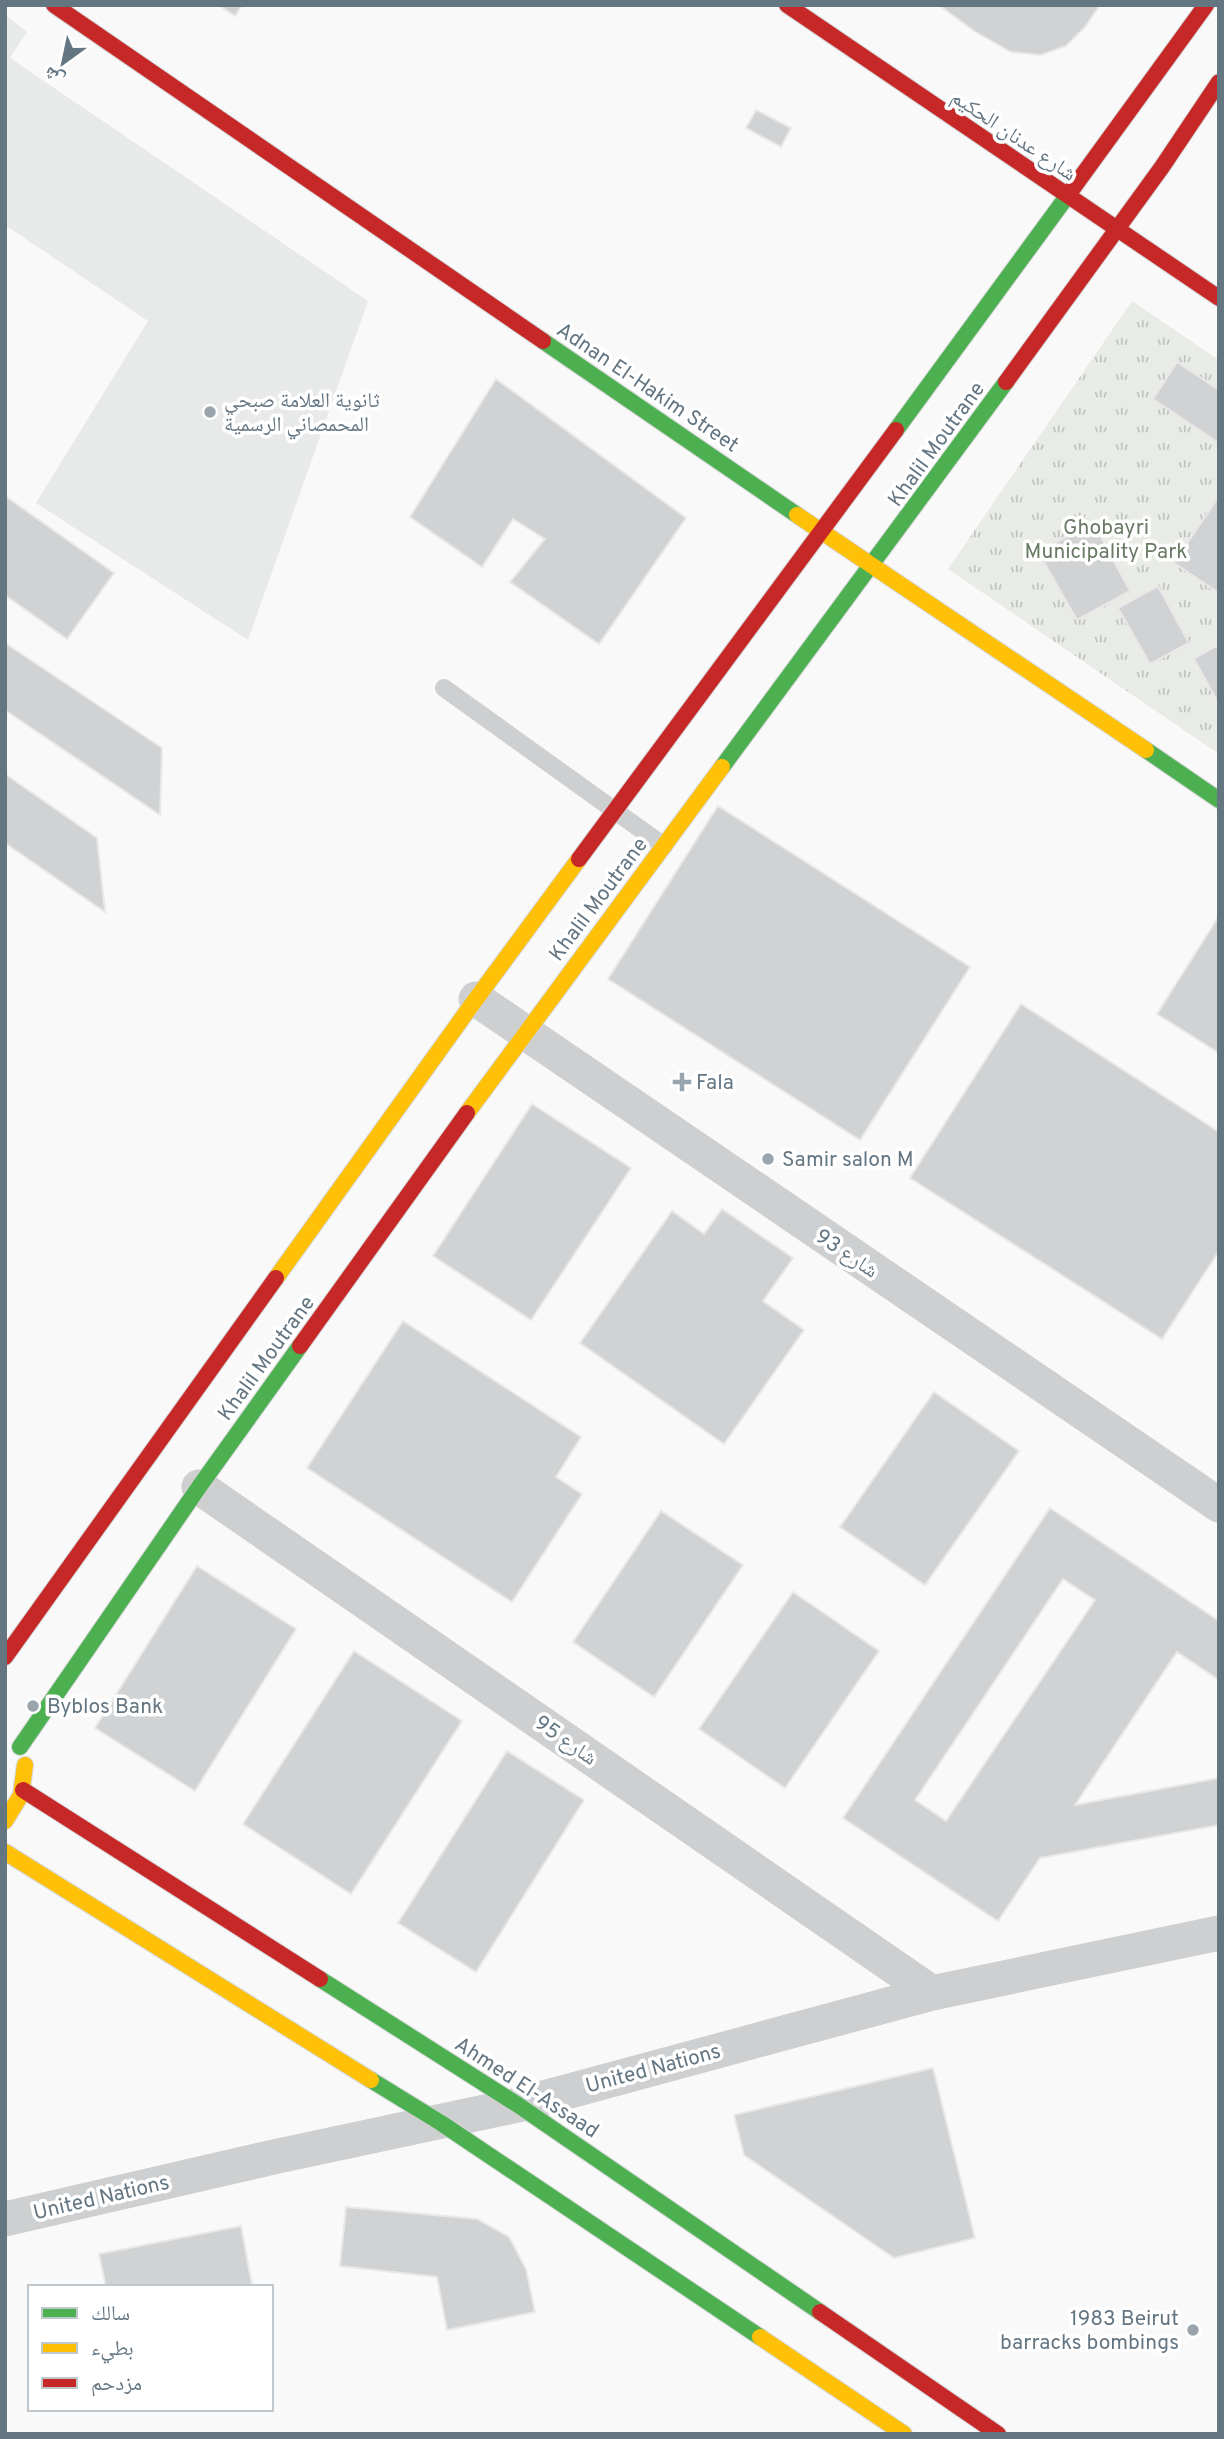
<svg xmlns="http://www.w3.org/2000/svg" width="1224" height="2439" font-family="Overpass,'Noto Naskh Arabic',sans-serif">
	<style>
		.built { fill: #e8e9e9 }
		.park { fill: url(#park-tufts) }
		.building { fill: #d0d2d3; stroke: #e8e8e8; stroke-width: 2; fill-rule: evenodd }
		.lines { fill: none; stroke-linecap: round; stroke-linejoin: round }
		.fast-casing { stroke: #d5d6d7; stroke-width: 18 }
		.slow-casing { stroke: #d5d6d7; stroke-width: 18 }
		.jam-casing { stroke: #d5d6d7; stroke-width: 18 }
		.lane { stroke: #cecfd0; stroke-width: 18 }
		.street { stroke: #cecfd0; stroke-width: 35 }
		.fast { stroke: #4caf50; stroke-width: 16 }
		.slow { stroke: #ffc107; stroke-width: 16 }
		.jam { stroke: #c62828; stroke-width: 16 }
		.poi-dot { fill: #99a4ac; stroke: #fff; stroke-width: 2.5 }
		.labels { text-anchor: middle; stroke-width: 7; stroke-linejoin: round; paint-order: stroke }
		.street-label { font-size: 21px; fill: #657683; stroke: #fff }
		.poi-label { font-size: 21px; fill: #657683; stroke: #fff; text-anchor: start }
		.park-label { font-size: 21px; fill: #687a64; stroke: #fff }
	</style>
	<defs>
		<pattern id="park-tufts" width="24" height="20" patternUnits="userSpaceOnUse" patternTransform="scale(1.75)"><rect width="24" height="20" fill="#e8ebe6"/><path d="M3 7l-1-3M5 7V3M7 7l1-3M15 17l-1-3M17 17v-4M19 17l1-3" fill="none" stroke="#c0c3c0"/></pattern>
	</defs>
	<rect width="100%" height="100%" fill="#f9f9f9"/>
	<path class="built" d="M5,15L27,32L10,58L368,301L248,640L36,503L148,321L5,225Z"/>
	<path class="park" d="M1132,301L1219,360V754L948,569Z"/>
	<path class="building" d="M219,5H242L235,16Z
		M939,5H1100L1085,27L1066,46L1041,55L1011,52L974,31Z
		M756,110L791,128L781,147L746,128Z
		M1177,362L1219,390V443L1153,399Z
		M496,379L686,518L599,644L510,582L545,539L513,519L482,567L410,517Z
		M5,496L114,573L67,639L5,595Z
		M1219,496V593L1174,563Z
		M1093,522L1130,591L1077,620L1038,552Z
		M1158,586L1189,643L1150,664L1118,608Z
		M5,643L162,748L160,815L5,710Z
		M1216,646L1219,651V704L1194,659Z
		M5,774L97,838L105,912L5,843Z
		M718,806L970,967L860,1140L608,979Z
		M1219,916V1053L1157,1014Z
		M1021,1004L1219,1132V1251L1162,1339L910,1178Z
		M532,1104L631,1168L531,1320L433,1256Z
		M722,1209L793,1258L763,1301L804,1330L724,1444L580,1343L672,1211L704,1234Z
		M403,1321L581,1437L556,1477L582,1494L512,1602L307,1468Z
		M934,1392L1019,1451L925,1585L840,1527Z
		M1050,1508L1219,1621V1680L1177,1652L1075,1805L1219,1778V1825L1040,1858L998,1921L843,1818ZM1063,1579L1095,1600L946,1821L915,1800Z
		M661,1511L743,1565L654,1697L573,1642Z
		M197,1566L296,1629L195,1791L95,1728Z
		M793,1592L879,1651L785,1788L699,1729Z
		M354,1651L462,1721L351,1894L243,1824Z
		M507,1751L584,1800L476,1972L398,1923Z
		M933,2068L975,2238L894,2258L744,2155L734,2115Z
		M346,2207L477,2219L509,2237L526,2269L535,2312L447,2330L437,2277L340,2266Z
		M241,2226L252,2285L242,2287H106L99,2254Z"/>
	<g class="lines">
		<defs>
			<path id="fast" d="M543,341L797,515
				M896,430L1068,195
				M1146,750L1219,800
				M722,767L1006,382
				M20,1747L199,1487L300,1346
				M320,1979L518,2105L820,2312
				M371,2080L441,2123L760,2337"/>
			<path id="slow" d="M797,515L1146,750
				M467,1113L722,767
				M276,1278L476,999L579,859
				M5,1821L21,1795L25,1765
				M5,1852L371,2080
				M760,2337L904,2434"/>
			<path id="jam" d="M54,5L543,341
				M787,5L1219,298
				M1068,195L1206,5
				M1006,382L1162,167L1219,82
				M579,859L896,430
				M300,1346L467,1113
				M5,1657L276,1278
				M23,1790L320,1979
				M820,2312L998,2434"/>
		</defs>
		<use href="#fast" class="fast-casing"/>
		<use href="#slow" class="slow-casing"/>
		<use href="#jam" class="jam-casing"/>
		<path class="lane" d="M444,688L664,846"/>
		<path class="street" d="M476,999L1219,1505
			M199,1487L932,1993
			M5,2219L278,2156L518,2105L932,1993L1219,1933"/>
		<use href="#fast" class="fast"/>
		<use href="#slow" class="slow"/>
		<use href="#jam" class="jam"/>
	</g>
	<g class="poi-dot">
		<circle cx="210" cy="412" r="7"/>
		<path d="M678.5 1071.5h7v7h7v7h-7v7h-7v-7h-7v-7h7z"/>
		<circle cx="768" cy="1159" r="7"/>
		<circle cx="33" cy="1706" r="7"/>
		<circle cx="1193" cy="2330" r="7"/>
	</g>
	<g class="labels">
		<g class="street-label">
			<text transform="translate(1014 135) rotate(34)" y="7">شارع عدنان الحكيم</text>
			<text transform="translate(648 387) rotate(34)" y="7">Adnan El-Hakim Street</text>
			<text transform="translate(936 444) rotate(-54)" y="7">Khalil Moutrane</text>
			<text transform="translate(598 899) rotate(-53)" y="7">Khalil Moutrane</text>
			<text transform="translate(847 1253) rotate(34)" y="7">شارع 93</text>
			<text transform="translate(266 1358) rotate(-54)" y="7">Khalil Moutrane</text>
			<text transform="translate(566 1740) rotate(35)" y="7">شارع 95</text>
			<text transform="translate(653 2068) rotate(-15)" y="7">United Nations</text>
			<text transform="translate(527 2087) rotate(33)" y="7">Ahmed El-Assaad</text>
			<text transform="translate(101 2197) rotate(-13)" y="7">United Nations</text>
		</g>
		<g class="poi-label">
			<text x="224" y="407">ثانوية العلامة صبحي<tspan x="224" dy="24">المحمصاني الرسمية</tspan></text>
			<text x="696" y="1089">Fala</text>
			<text x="782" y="1166">Samir salon M</text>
			<text x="47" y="1713">Byblos Bank</text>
			<text x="1179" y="2325" text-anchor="end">1983 Beirut<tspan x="1179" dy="24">barracks bombings</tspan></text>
		</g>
		<g class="park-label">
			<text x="1106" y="534">Ghobayri<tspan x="1106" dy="24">Municipality Park</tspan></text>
		</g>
	</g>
	<rect width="1224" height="2439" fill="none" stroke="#657683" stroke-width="14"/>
	<rect x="28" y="2285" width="245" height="126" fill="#ffffff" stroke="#c1c8cd" stroke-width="2"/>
	<rect x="42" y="2308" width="35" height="10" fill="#4caf50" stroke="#c1c8cd" stroke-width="2"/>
	<text x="91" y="2320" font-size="21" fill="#657683">سالك</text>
	<rect x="42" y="2343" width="35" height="10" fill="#ffc107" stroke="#c1c8cd" stroke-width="2"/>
	<text x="91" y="2355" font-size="21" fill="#657683">بطيء</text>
	<rect x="42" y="2378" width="35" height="10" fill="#c62828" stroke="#c1c8cd" stroke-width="2"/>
	<text x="91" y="2390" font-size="21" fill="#657683">مزدحم</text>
	<g transform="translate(63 63) rotate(213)" stroke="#ffffff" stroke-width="5" paint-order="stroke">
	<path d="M0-5L12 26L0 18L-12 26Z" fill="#657683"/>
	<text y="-10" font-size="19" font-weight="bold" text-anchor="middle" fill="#657683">ش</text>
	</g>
</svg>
